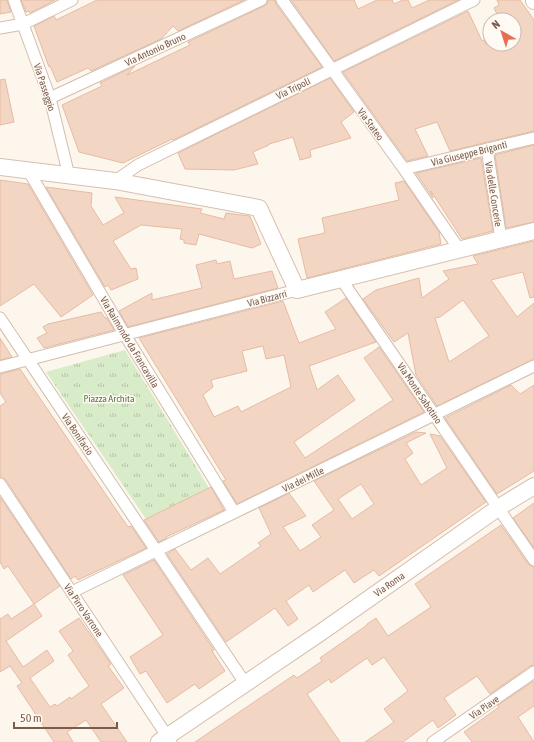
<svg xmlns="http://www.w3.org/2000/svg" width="534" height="742" font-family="'Asap Condensed',sans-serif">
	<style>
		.grass { fill: url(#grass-tufts) }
		.building { fill: #f3d5c3; stroke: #e6bba3; fill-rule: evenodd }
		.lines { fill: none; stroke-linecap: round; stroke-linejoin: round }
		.street-casing { stroke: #d1beb0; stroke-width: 13 }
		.secondary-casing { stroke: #d6c0b0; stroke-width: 18 }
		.street { stroke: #fff; stroke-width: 11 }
		.secondary { stroke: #fff; stroke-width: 16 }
		.labels { text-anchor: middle; stroke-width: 3; stroke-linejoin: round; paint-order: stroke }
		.street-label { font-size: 10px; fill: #7a5c4d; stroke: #fffaf3 }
		.park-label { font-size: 10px; fill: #537a41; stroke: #fffaf3 }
	</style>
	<defs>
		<pattern id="grass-tufts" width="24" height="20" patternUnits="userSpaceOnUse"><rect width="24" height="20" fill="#d8ecc9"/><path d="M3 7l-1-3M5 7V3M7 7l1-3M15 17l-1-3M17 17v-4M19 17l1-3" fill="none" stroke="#b4c2a5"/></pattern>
	</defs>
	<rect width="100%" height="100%" fill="#fdf6ec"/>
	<path class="grass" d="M125,350L209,488L146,519L46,372Z"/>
	<path class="building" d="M0,0H7L11,12L0,14Z
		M21,0H55L30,13L29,11L26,12Z
		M97,0H244L178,31L173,26L161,39L91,71L88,68L57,82L50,66L49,67L34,26L54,16L56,20Z
		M268,0H275L276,4L322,67L173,140L172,139L123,163L79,152L62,105L102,86L100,83L135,66L127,75L190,45L188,42L264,6L267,4Z
		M291,0H354L358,9L377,0H392L394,4L403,0H408L412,8L429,0H458L334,61Z
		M497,0H520L534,20V131L450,151L437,122L415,129L428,156L407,161L343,72L468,11L482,41L484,40L486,44H514V20H500L494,8L499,5Z
		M330,78L354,112L341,122L351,138L310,150L311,157L300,160L293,137L269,144V145L253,152L258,164L234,170L185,169L178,153Z
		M5,79L14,122L0,125V80Z
		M534,145V222L506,228L495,155Z
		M481,158L493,231L462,239L431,191L433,198L416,173Z
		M0,180L28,184L93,295L61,317L34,284L0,306Z
		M404,181L439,232L441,244L307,278L298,239L325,233L322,218L399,200L395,183Z
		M46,187L92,193L91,206L103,225L124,213L115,197L202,209L200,213L224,219L226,213L250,216L261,244L252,248L199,234L196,245L184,243V240L180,239L182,229L141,225L113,241L131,269L136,268L138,279L111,290L108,285L105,287Z
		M534,241V297L530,298L523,272L491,280L517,317L534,303V359L437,406L416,375L408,333L394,342L363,299L376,290L419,278L422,298L449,279L443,271L478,264L473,256ZM463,300L489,336L449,362L435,318L440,317Z
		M216,260L217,264L230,261L234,279L272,271L278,288L128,327L119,311L152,293V300L202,288L196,265Z
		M346,298L376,342L309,366L317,390L338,375L355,400L294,442L305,458L393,400L364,358L379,347L424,412L237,504L223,481L226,480L139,338L283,301L299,343L336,329L325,312ZM263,346L266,359L284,355L291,387L241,412L238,406L214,417L203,395L213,387L211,380L247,371L242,351Z
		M101,312L105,318H107L114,330L44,348L37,338L47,333L43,327L48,324Z
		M0,338L12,357L0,360Z
		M20,369L128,527L131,526L146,548L78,580L75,576L71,579L6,480L0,477V406L6,402L0,393V374Z
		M511,385L520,394L534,385V471L497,494L445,418Z
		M416,432L426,433L406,443L413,453L405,459L421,485L447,468L430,434L440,436L486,502L379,576L374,570L354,583L345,570L313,592L309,585L286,601L298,619L288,626L275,608L226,642L167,554L175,549L191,570L208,558L220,574L261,546L258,543L271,534L259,508L289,493L306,516L283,527L300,551L321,537L312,525L334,510L314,481ZM361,484L374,504L352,519L338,499Z
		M211,487L224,510L166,537L167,538L159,542L144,520Z
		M0,497L60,586L34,604L8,566L4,569L0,562Z
		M534,503V548L513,518Z
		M501,525L528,564L534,567V665L530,666L490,694L477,676L444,698L456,715L438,728L433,720L403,742H365L394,722L384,709L408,691L384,657L372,665L367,658L331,683L329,679L307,694L340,742H195L294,675L297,678L322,661L320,658L367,625V624L376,618L388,636L431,607L415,584Z
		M154,560L214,650L212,651L225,671L199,689L195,684L167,703L146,671L140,674L130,657L163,635L123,575Z
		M34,604L42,616L6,641L23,667L47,650L54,661L30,678L43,697L50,707L55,704L57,706L70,697L71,699L89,686L68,655L73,651L59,631L79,618L111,664L108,666L124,688L101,704L127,742H101L86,720L67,732L73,742H54L17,686L22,683L10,666L0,672V619L8,614L11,619Z
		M534,681V706L518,717L534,742H472L464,732L499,707L498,705Z"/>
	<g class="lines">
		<defs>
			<path id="street" d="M14,0L50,98L69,176
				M282,0L404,169L459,249
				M0,28L23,24L72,0
				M50,98L261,0
				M487,149L501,239
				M404,169L534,138
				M28,170L125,335L234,512
				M115,181L138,165L474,0
				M341,279L534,560
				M0,318L245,683
				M0,367L297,290
				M0,484L171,742
				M72,592L534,366
				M433,742L534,672"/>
			<path id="secondary" d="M534,0V1
				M0,167L115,181L259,208L297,290L534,231
				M159,742L320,633L498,508L534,486"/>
		</defs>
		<use href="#street" class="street-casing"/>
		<use href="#secondary" class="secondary-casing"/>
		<use href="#street" class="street"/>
		<use href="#secondary" class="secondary"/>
	</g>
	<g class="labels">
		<g class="street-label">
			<text transform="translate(155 49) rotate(-25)" y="4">Via Antonio Bruno</text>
			<text transform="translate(45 87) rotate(72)" y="4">Via Passeggio</text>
			<text transform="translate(293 88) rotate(-26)" y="4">Via Tripoli</text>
			<text transform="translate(371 124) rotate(54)" y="4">Via Stateo</text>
			<text transform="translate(469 153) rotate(-14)" y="4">Via Giuseppe Briganti</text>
			<text transform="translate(494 194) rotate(81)" y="4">Via delle Concerie</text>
			<text transform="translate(267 298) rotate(-15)" y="4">Via Bizzarri</text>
			<text transform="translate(130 342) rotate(59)" y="4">Via Raimondo da Francavilla</text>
			<text transform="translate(420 393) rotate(56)" y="4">Via Monte Sabotino</text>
			<text transform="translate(78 434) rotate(56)" y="4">Via Bonifacio</text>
			<text transform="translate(303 479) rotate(-26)" y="4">Via dei Mille</text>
			<text transform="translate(389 584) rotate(-35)" y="4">Via Roma</text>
			<text transform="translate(84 610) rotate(56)" y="4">Via Pirro Varrone</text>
			<text transform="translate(484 707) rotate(-35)" y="4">Via Piave</text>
		</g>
		<g class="park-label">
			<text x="109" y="402">Piazza Archita</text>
		</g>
	</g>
	<g transform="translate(502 32) rotate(321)"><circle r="19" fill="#fffaf3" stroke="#cabbb1"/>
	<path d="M0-3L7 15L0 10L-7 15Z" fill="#e76f51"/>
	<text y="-6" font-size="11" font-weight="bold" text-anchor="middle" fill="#7a5c4d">N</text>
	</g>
	<path d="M14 722v6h103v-6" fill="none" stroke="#7a5c4d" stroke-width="2"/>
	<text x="20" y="722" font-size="12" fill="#7a5c4d" stroke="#fffaf3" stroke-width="3" paint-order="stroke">50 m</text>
</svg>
